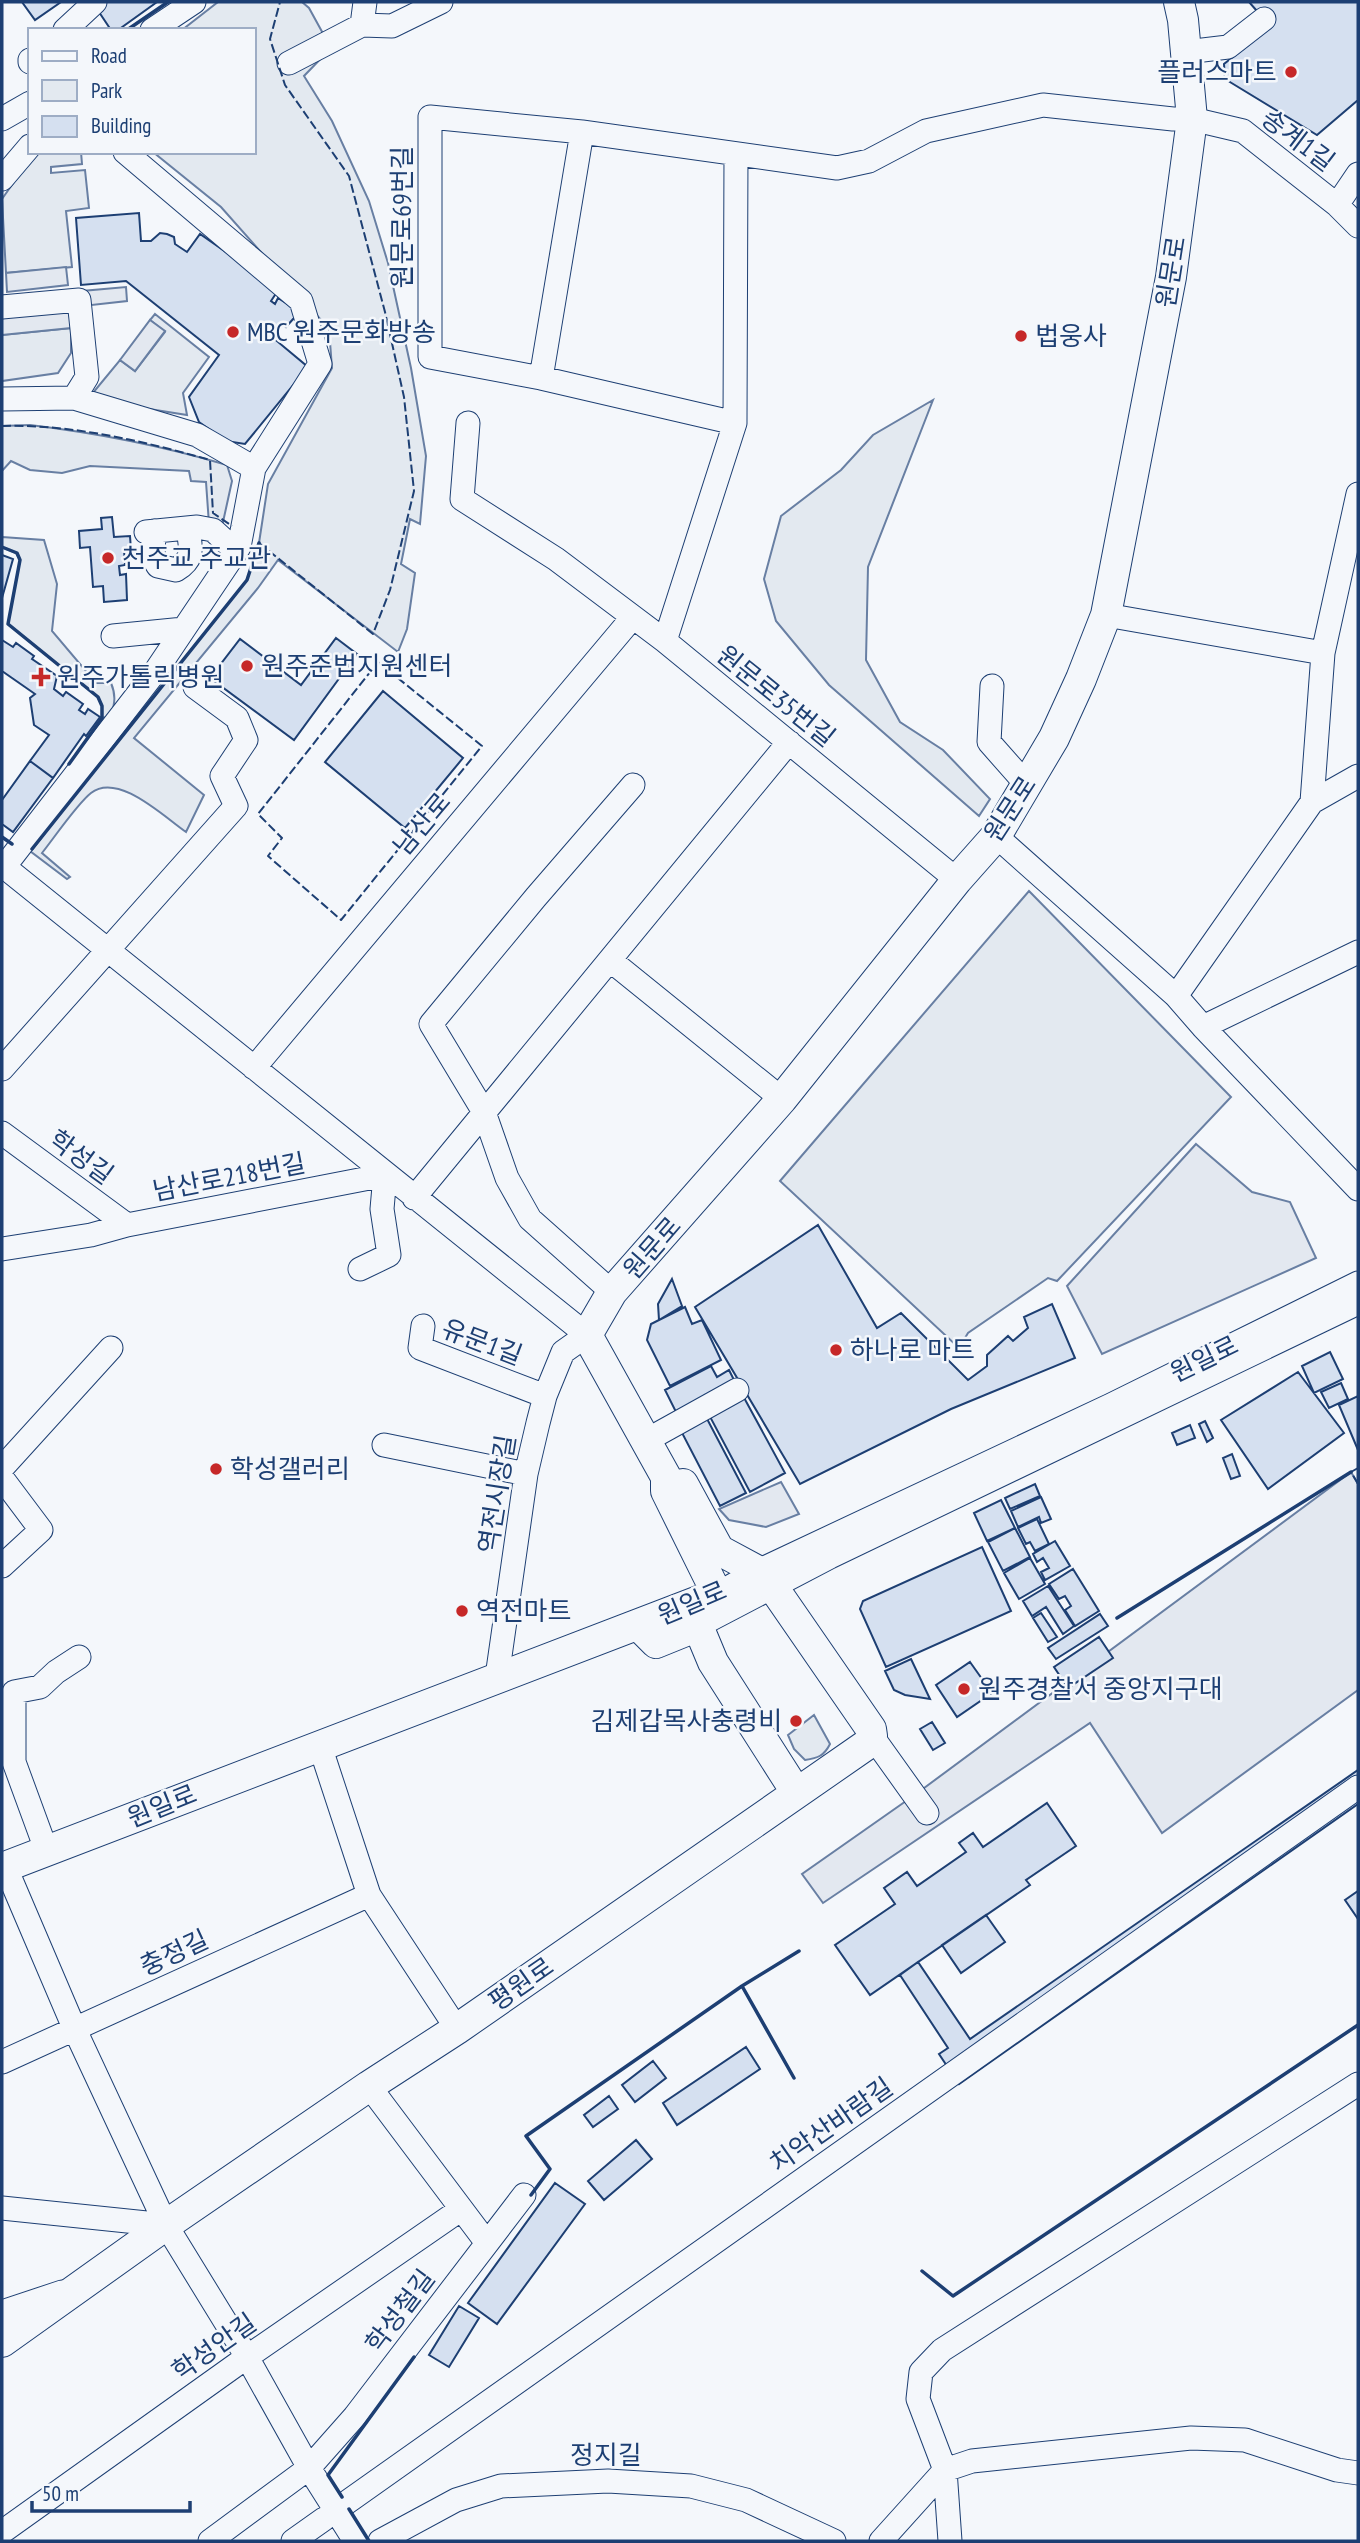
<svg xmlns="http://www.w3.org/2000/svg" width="1360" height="2543" font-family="'PT Sans Narrow','Noto Sans KR',sans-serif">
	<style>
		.green { fill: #e3e9f0; stroke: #687fa3; stroke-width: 2 }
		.parking { fill: #e3e8f0; stroke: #687fa3; stroke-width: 2 }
		.building { fill: #d5e0f0; stroke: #1d3f73; stroke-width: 2 }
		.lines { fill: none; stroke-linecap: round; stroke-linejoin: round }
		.minor-casing { stroke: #1d3f73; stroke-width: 25 }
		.major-casing { stroke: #1d3f73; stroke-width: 32 }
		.minor { stroke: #f4f7fb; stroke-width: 23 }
		.major { stroke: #f4f7fb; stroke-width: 30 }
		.fence { stroke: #1d3f73; stroke-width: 2; stroke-dasharray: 9 3.5; stroke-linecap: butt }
		.wall { stroke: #1d3f73; stroke-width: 3.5 }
		.poi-dot { fill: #c62828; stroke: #f4f7fb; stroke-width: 2.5 }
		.labels { text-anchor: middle; stroke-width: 5; stroke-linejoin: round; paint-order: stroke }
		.poi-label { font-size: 26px; fill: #1d3f73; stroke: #f4f7fb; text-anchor: start }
		.street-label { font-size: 26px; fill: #1d3f73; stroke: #f4f7fb }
	</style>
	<rect width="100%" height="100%" fill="#f4f7fb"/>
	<path class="green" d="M218,2H302L309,8L331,48L304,76L332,121L369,201L388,263L411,368L426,456L420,524L410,519L401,564L415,573L407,629L398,652L278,560L258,588L134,738L204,795L186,832C163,816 118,772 91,793C77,804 54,838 42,853L70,877L67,879L30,851L247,580L259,543L268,484L332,368L329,329L221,207L153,152H254V30H182Z
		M35,152H81L82,164L51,167V173L85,170L89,208L66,211L72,267L6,273L2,199Z
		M155,314L209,357L183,393L187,415L99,401L92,394L120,360L135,371L165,332L150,320Z
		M71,328V353L58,373L2,381V335Z
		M933,400L868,567L866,660L900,722L943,750L990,799L979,816L829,685L776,621L764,579L781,516L841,470L873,435Z
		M30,425C97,433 163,446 227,465L232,481L223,522L209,524L206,482L191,481L189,471L90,466L62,473L30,470L11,461L2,471V426Z
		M2,537L44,540L57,584L52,631L96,683H111C116,695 115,703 111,716L102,718V706L98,697L8,624L20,560L16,553L2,547Z
		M1029,891L1231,1097L1057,1281L1048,1278L968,1333L959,1348L780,1181Z
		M814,1715L830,1744C824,1756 818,1758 805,1760L794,1749L788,1735Z"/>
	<path class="parking" d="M66,267L68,285L7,292L6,273Z
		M126,287L127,301L83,306L82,291Z
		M69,309L71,328L2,335V316Z
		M150,320L165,331L135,371L120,360Z
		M1196,1144L1252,1192L1290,1202L1316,1258L1102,1354L1067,1286Z
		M1351,1472L1358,1484V1690L1162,1833L1090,1723L823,1903L802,1874L916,1794Z
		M781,1482L799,1514L766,1527L729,1520L719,1509Z"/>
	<path class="building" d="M22,2H61L35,20Z
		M107,2H157L118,30H111L97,9Z
		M1249,2H1358V100L1317,135L1225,79L1224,64L1271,27Z
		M139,213L141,241H151L160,233L167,234L174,237L175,244L187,252L200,234L279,289L271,301L275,304L278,298L292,307L294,312V318L286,327L283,324L272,337L308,367L245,444L226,441L199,422L189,397L219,355L126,281L81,285L76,218Z
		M112,517L114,537L130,536L131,550H124L125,565L119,566L120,575L126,574L127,600L104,602L103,586L93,587L90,547L80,548L79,531L102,529L101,518Z
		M2,555L13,559L2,598Z
		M336,638L357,654L294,740L210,678L240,639L301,685Z
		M2,640L13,647L16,643L34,656L32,659L57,676L54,689L63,696L66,692L83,704L79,710L85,714L88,709L100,717L86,736L84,734L53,778L30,761L49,735L34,725L30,698L35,694L2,671Z
		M383,691L463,758L405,828L325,762Z
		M30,761L53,778L13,832L2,824V800Z
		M818,1225L877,1328L901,1313L968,1380L987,1366V1355L1008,1336L1013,1341L1028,1328L1024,1317L1052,1304L1075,1358L951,1409L800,1484L695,1307Z
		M672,1279L682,1306L659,1320L658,1304Z
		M685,1307L692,1324L702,1320L721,1360L670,1386L647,1340L651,1324Z
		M1330,1352L1343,1379L1314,1393L1302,1366Z
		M711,1366L717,1377L729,1370L738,1388L679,1418L665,1390Z
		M1298,1372L1344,1433L1268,1489L1221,1420Z
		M1341,1383L1348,1399L1329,1408L1321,1392Z
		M742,1394L785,1473L750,1492L708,1413Z
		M1358,1396V1450L1339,1405Z
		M705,1415L746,1493L720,1506L680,1429Z
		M1205,1421L1213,1438L1207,1442L1199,1424Z
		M1190,1425L1195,1438L1177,1445L1172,1433Z
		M1232,1454L1240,1476L1231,1479L1223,1458Z
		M1035,1484L1040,1496L1010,1509L1005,1498Z
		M1041,1497L1051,1519L1041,1523L1039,1517L1018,1527L1011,1511Z
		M1001,1500L1015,1528L987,1541L974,1513Z
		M1037,1519L1049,1544L1035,1551L1030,1542L1026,1544L1018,1528Z
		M1015,1528L1030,1557L1003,1571L988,1542Z
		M1055,1541L1070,1566L1045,1580L1041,1572L1049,1568L1043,1558L1037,1562L1033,1554Z
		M982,1547L1011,1611L886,1667L860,1609L863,1601Z
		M1030,1558L1045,1584L1019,1599L1004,1573Z
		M1073,1569L1099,1611L1075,1626L1065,1610L1071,1606L1065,1596L1059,1599L1049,1584Z
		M1048,1586L1074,1626L1063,1634L1046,1607L1032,1616L1023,1601Z
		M1041,1613L1057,1637L1048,1642L1033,1618Z
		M1100,1614L1108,1626L1056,1659L1048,1648Z
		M1099,1637L1113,1658L1068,1688L1054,1667Z
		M911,1659L930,1699L905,1695L894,1690L885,1671Z
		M970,1662L992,1693L957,1717L936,1685Z
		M932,1722L945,1743L933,1750L920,1729Z
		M1358,1770V1804L959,2084L939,2054L948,2048L900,1975L918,1962L970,2039Z
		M1047,1803L1076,1846L1026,1880L1030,1885L870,1995L835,1945L895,1904L884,1888L907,1872L917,1886L966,1852L959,1843L973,1833L983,1847Z
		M1358,1891V1919L1345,1900Z
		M986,1915L1005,1942L961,1973L942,1945Z
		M746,2047L760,2069L677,2125L663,2103Z
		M653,2061L666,2078L635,2102L622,2085Z
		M609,2096L618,2109L593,2127L584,2115Z
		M636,2140L652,2159L604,2200L588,2181Z
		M555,2183L585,2204L497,2324L468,2303Z
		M459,2306L479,2318L449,2367L429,2355Z"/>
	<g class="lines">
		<defs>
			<path id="minor" d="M362,25L365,2
				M65,30L95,2
				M152,30L194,2
				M1186,52L1228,47L1264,19
				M30,60V62
				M289,63L362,25L392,26L441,2
				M2,119L30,103
				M2,179L30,146
				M1337,205L1358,174
				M2,307L79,300L87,377L74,398
				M541,378L582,132
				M2,399L74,398L197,435L254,468
				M468,423L462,499L556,559L665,641L957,880
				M735,423L541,378L430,357V117L582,132L837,168L869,161L926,131L1043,105L1173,119H1192L1243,131L1337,205L1358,226
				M154,531L153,558L158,566L176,570C196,558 190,547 188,528
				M146,532L197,527L213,530L236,551
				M1106,615L1323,653
				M113,636L184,629
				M665,641L735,423L736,154
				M992,686L989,742L1027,785
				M1312,802L1323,653L1358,494
				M996,836L1176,996L1203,1027L1358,1189
				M2,865L587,1335L563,1352L545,1396L538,1423L526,1474L497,1677
				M4,867L155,672L239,547L254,468L320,364L301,301L125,152
				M610,960L782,1099
				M1176,996L1312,802L1358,776
				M1203,1027L1358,952
				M254,1068L633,617
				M2,1069L236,806L222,776L246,740L237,718L195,687
				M2,1133L127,1225
				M414,1198L789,742
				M2,1249L91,1235L127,1225L385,1175L382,1209L389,1255L360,1269
				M612,1292L530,1219L507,1178L484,1112L431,1024L536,897L633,785
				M423,1326L420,1348L545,1396
				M647,1440L737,1390
				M384,1445L526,1474
				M2,1468L111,1348
				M2,1478L41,1530L2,1566
				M708,1608L717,1594L758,1571L1111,1405L1358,1283
				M698,1626L830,1557L1358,1303
				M872,1736L927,1813
				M320,1746L369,1895L457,2029
				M47,1852L14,1762V1692L40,1687L56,1672L79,1657
				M5,1866L75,2030L166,2225L247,2357L309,2468L355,2541
				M2,2062L369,1895
				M369,2086L487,2243
				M2,2208L166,2225
				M2,2312L62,2292
				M336,2510L1358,1787
				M2,2532L247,2357L460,2210
				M210,2541L309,2468L355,2416L524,2195
				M293,2541L324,2519
				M380,2541L456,2500L501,2486L608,2481L691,2486L746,2500L834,2541
				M881,2541L945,2470L972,2461L1191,2438L1245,2440L1337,2470L1358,2473
				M950,2541L945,2470L918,2399L921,2372L942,2350L1358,2084"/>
			<path id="major" d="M638,1625L656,1643L698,1626L713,1662L796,1792
				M2,1868L717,1594L666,1491V1477L587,1335L612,1292L782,1099L957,880L996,836L1054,738L1081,679L1106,615L1171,277L1192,119L1183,20L1179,2
				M2,2342L166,2225L369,2086L457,2029L869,1743L872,1736L871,1729L773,1587L758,1571L719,1550L683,1484"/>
		</defs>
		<use href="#minor" class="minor-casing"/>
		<use href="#major" class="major-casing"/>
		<use href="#minor" class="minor"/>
		<use href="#major" class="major"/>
		<path class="fence" d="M2,426C71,424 143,441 210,460L213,513L232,526
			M259,543L373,634L390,590L414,491L404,397L385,312L349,176L285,85L270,39L280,2
			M378,662L482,746L341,920L268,856L282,838L258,814Z
			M1358,1468L1351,1472L1358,1484"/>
		<path class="wall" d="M127,30L168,2
			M2,547L17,553L20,560L8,624L98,697L102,706V718L69,764
			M2,837L12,844
			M32,849L247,580L259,543
			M1117,1618L1351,1472
			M742,1986L794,2078
			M531,2195L550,2169L526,2136L742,1986L799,1951
			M922,2271L953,2296L1358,2025
			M342,2497L328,2475L414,2357
			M349,2509L369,2541"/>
	</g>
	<g class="poi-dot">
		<circle cx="1291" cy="72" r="7"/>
		<circle cx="233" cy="332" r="7"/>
		<circle cx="1021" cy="336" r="7"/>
		<circle cx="108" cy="558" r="7"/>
		<circle cx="247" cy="666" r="7"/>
		<path d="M37.5 666.5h7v7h7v7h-7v7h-7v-7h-7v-7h7z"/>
		<circle cx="836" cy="1350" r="7"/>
		<circle cx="216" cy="1469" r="7"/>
		<circle cx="462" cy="1611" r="7"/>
		<circle cx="964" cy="1689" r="7"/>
		<circle cx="796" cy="1721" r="7"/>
	</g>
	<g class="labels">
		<g class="poi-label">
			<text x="1277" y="81" text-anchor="end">플러스마트</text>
			<text x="247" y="341">MBC 원주문화방송</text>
			<text x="1035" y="345">법웅사</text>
			<text x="122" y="567">천주교 주교관</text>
			<text x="261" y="675">원주준법지원센터</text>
			<text x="57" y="686">원주가톨릭병원</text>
			<text x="850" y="1359">하나로 마트</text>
			<text x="230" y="1478">학성갤러리</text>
			<text x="476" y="1620">역전마트</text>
			<text x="978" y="1698">원주경찰서 중앙지구대</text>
			<text x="782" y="1730" text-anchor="end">김제갑목사충령비</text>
		</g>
		<g class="street-label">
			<text transform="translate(1298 140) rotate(37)" y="9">송계1길</text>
			<text transform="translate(402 217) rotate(-90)" y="9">원문로69번길</text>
			<text transform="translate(1171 272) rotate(-81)" y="9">원문로</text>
			<text transform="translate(776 696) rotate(39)" y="9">원문로35번길</text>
			<text transform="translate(1010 809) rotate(-57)" y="9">원문로</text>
			<text transform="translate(422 824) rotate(-50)" y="9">남산로</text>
			<text transform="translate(81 1157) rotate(36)" y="9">학성길</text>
			<text transform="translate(229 1177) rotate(-11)" y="9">남산로218번길</text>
			<text transform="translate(652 1248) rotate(-49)" y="9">원문로</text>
			<text transform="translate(482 1342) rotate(21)" y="9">유문1길</text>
			<text transform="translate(1204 1359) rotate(-26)" y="9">원일로</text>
			<text transform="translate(497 1494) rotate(-81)" y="9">역전시장길</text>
			<text transform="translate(692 1603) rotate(-23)" y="9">원일로</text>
			<text transform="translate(162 1806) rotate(-22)" y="9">원일로</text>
			<text transform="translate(174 1953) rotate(-25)" y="9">충정길</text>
			<text transform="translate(521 1984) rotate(-35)" y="9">평원로</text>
			<text transform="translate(831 2125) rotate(-35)" y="9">치악산바람길</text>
			<text transform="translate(400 2311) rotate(-53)" y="9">학성철길</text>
			<text transform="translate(214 2347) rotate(-35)" y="9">학성안길</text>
			<text x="606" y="2464">정지길</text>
		</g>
	</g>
	<rect width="1360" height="2543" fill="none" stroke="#1d3f73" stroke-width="7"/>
	<rect x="28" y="28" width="228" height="126" fill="#f4f7fb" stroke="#9eadc5" stroke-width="2"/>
	<rect x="42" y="51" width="35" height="10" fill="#f4f7fb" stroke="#9eadc5" stroke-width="2"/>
	<text x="91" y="63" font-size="21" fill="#1d3f73">Road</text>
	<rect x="42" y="80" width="35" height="21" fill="#e3e9f0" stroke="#9eadc5" stroke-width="2"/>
	<text x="91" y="98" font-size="21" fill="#1d3f73">Park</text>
	<rect x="42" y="116" width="35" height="21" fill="#d5e0f0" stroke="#9eadc5" stroke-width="2"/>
	<text x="91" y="133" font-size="21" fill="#1d3f73">Building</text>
	<path d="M32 2501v10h158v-10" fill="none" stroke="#1d3f73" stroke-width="3.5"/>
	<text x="42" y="2501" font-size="21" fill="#1d3f73" stroke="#f4f7fb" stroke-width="5" paint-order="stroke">50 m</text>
</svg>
